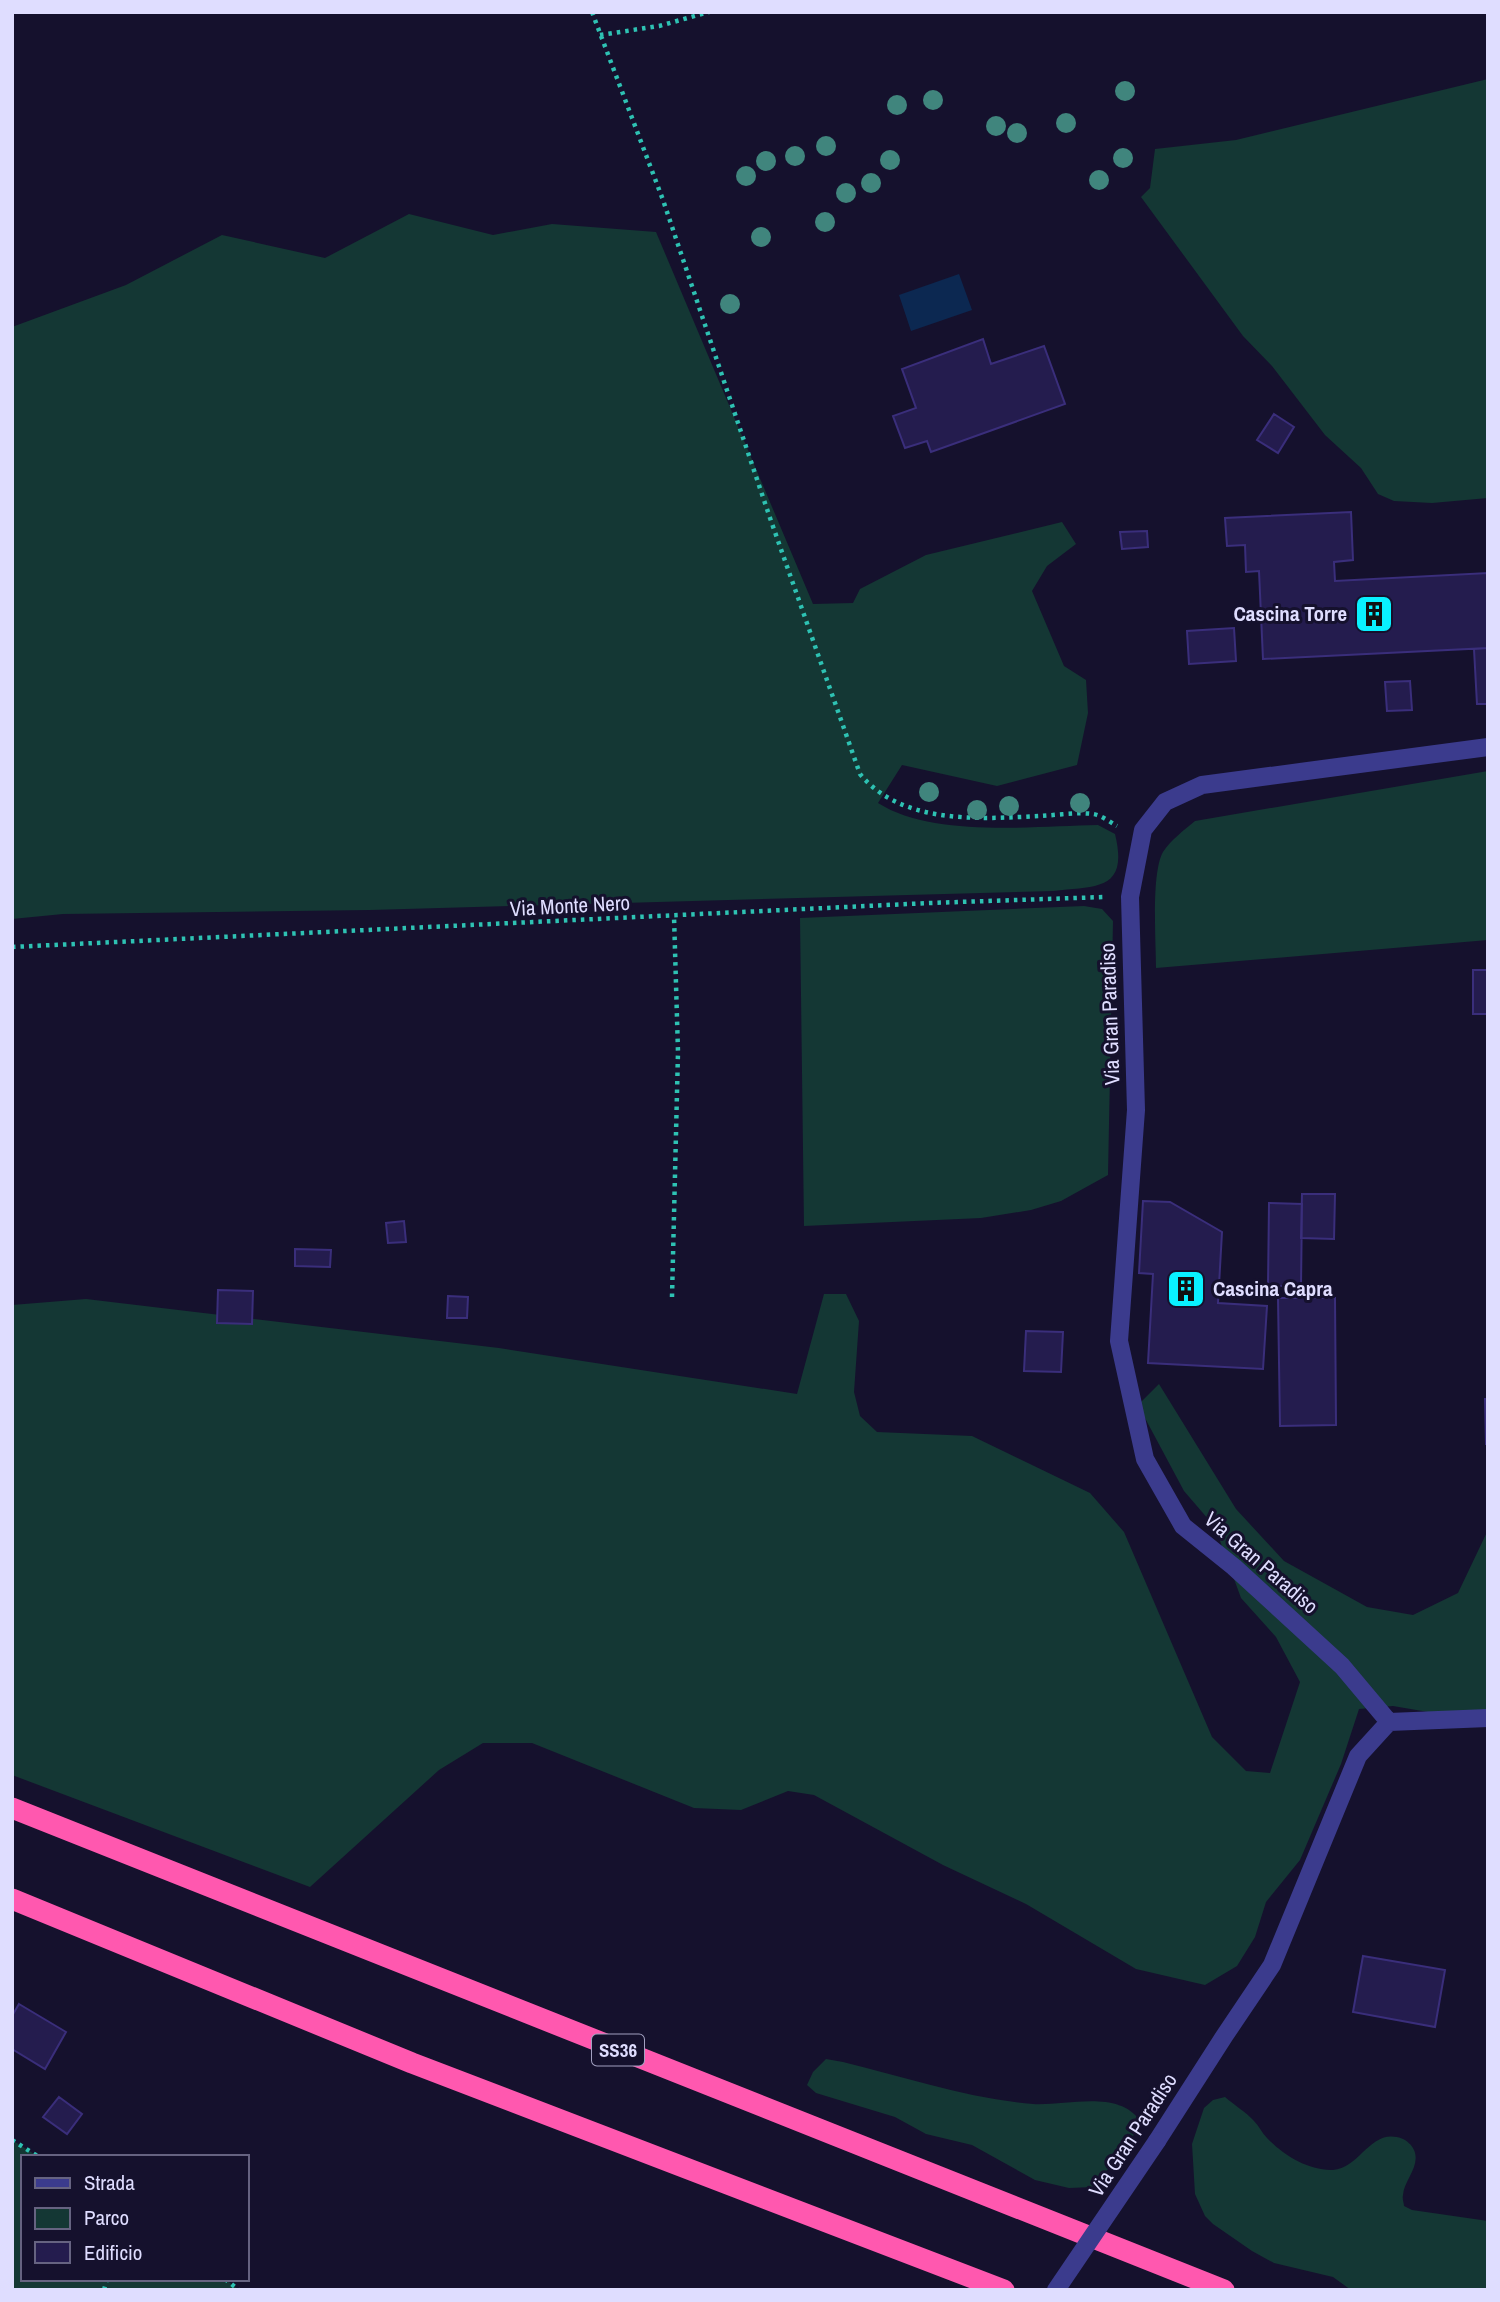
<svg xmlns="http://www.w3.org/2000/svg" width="1500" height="2302" font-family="'Archivo Narrow',sans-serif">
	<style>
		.green { fill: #143734 }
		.water { fill: #0c2851 }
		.building { fill: #241c4e; stroke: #3a2e7b; stroke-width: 2 }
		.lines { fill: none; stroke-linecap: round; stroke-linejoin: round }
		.path { stroke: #2ec2b3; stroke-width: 4.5; stroke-dasharray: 3.5 5; stroke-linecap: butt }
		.minor { stroke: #3b3b8d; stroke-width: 18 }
		.highway { stroke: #ff58af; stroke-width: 21 }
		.minor-bridge { stroke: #3b3b8d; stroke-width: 18 }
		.tree { fill: #40857d }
		.labels { text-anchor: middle; stroke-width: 6; stroke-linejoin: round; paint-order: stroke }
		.shield { fill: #15112d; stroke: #a2a0c0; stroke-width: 2 }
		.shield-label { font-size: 19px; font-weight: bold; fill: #dfddff }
		.poi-label { font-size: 21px; font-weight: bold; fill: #dfddff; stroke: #15112d; text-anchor: end }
		.street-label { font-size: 21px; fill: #dfddff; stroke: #15112d }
	</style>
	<rect width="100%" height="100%" fill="#15112d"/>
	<path class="green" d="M1488,79V498L1432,503L1394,501L1378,494L1361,468L1325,435L1272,366L1243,336L1141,197L1150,188L1155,149L1236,140Z
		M409,214L493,235L552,224L656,232L813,604L853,603L860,589L926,555L1062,522L1076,544L1047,566L1032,591L1064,666L1086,680L1088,713L1077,765L997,786L902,765L878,803C933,838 1033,826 1098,825L1115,834C1129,891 1096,886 1054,891L370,910L63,914L12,919V327L126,285L222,235L325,258Z
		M1488,771V940L1156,968C1156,942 1151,873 1163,852C1171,840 1184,830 1195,821Z
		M1084,906L1102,909L1113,921L1108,1175L1061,1201L1031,1210L981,1218L804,1226L800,918Z
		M824,1294H846L859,1321L854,1392L860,1416L877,1432L972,1436L1090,1493L1124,1532L1212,1737L1246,1771L1270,1773L1300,1682L1276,1637L1241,1598L1215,1527L1184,1491L1138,1405L1159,1384L1236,1509L1284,1561L1367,1607L1413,1615L1458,1593L1488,1530V1719L1463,1718L1393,1706L1359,1709L1341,1764L1300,1860L1266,1902L1255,1937L1237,1966L1205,1985L1136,1969L1026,1904L943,1865L814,1795L788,1791L741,1810L694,1808L532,1743H483L439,1770L310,1887L12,1775V1305L86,1299L499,1348L797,1394Z
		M826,2059L843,2062C905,2077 969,2099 1033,2104C1066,2106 1119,2089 1140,2121L1130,2143L1093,2187L1069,2188L1035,2180L972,2145L926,2134L895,2117L816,2093L807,2085L813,2072Z
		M1225,2097C1234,2105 1246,2112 1254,2121C1259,2126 1262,2133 1267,2138C1283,2155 1309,2171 1333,2170C1361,2168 1371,2126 1403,2139C1407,2141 1412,2145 1414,2150C1421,2166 1404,2180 1403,2195C1402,2199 1404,2203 1404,2206L1412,2210L1488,2221V2290H1351L1333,2277L1274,2263L1252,2251L1213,2224L1205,2216L1195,2194L1192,2144L1204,2108L1213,2100Z
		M12,2140L39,2157H23V2279H225L239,2290H12Z"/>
	<path class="water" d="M959,274L972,310L911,331L899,295Z"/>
	<path class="building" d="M983,339L991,364L1044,346L1065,404L931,452L927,441L905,448L893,416L916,408L902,369Z
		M1274,414L1294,427L1278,453L1257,440Z
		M1351,512L1353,560L1334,562L1335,581L1488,573V648L1263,659L1259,571L1246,572L1245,545L1227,546L1225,518Z
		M1147,531L1148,547L1122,549L1120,532Z
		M1234,628L1236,661L1189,664L1187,631Z
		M1488,648V704H1477L1474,649Z
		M1410,681L1412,710L1387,711L1385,682Z
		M1473,970H1488V1014H1473Z
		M1302,1194H1335L1334,1239L1301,1238Z
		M1143,1201L1170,1202L1222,1232L1218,1303L1267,1306L1263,1369L1148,1363L1153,1274L1139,1273Z
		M1269,1203L1302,1204L1301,1286H1268Z
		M404,1221L406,1242L388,1243L386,1223Z
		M295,1249L331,1250L330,1267L295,1266Z
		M218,1290L253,1291L252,1324L217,1323Z
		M448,1296L468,1297L467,1318H447Z
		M1278,1298H1335L1336,1425L1280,1426Z
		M1026,1331L1063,1332L1061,1372L1024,1371Z
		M1485,1399H1488V1444H1486Z
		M1363,1956L1445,1970L1435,2027L1353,2012Z
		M19,2004L66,2032L45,2069L12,2049V2016Z
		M59,2097L82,2114L67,2134L43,2117Z"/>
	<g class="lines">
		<path class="path" d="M592,12L663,200L770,518L860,774C902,825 980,819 1040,816C1057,815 1077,812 1093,814C1101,815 1110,822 1117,826
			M600,35L659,26L709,12
			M12,947L929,903L1104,897
			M672,1297L678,1052L674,916
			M12,2140L39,2157
			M225,2279L239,2290
			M104,2290L107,2279"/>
		<path class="minor" d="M1389,1722L1342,1666L1234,1567L1183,1526L1145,1459L1119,1341L1136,1110L1130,897L1143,830L1165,802L1202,785L1488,747
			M1389,1722L1488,1718
			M1157,2141L1225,2035L1272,1965L1358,1756L1389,1722"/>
		<path class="highway" d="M12,1808L1224,2290
			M12,1899L412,2063L1004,2290"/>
		<path class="minor-bridge" d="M1056,2290L1157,2141"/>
	</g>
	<g class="tree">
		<circle cx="1125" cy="91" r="10"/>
		<circle cx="933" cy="100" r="10"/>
		<circle cx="897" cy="105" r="10"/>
		<circle cx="1066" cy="123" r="10"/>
		<circle cx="996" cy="126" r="10"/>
		<circle cx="1017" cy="133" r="10"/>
		<circle cx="826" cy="146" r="10"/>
		<circle cx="795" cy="156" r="10"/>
		<circle cx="1123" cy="158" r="10"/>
		<circle cx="890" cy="160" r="10"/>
		<circle cx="766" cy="161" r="10"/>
		<circle cx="746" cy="176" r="10"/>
		<circle cx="1099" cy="180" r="10"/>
		<circle cx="871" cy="183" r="10"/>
		<circle cx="846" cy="193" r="10"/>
		<circle cx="825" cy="222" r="10"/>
		<circle cx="761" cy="237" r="10"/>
		<circle cx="730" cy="304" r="10"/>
		<circle cx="929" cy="792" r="10"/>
		<circle cx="1080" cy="803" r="10"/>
		<circle cx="1009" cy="806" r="10"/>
		<circle cx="977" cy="810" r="10"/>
	</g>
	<defs>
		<symbol id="building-square" viewBox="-11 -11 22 22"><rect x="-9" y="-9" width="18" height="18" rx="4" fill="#09f1ff" stroke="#15112d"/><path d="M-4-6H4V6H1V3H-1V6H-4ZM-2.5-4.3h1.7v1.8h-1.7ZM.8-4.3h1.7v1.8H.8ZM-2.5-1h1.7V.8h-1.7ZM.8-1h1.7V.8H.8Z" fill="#111"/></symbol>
	</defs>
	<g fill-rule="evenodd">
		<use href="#building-square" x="1352" y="592" width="44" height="44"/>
		<use href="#building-square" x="1164" y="1267" width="44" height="44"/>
	</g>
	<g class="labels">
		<rect class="shield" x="592" y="2034.5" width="52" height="31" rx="5"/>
		<g class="shield-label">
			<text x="618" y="2057">SS36</text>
		</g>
		<g class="poi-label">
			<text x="1347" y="621">Cascina Torre</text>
			<text x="1213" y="1296" text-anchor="start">Cascina Capra</text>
		</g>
		<g class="street-label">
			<text transform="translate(570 906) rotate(-3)" y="7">Via Monte Nero</text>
			<text transform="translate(1110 1014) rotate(-92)" y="7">Via Gran Paradiso</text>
			<text transform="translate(1261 1563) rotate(41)" y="7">Via Gran Paradiso</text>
			<text transform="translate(1133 2135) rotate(-57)" y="7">Via Gran Paradiso</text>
		</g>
	</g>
	<rect width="1500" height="2302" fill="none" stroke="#dfddff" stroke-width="28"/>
	<rect x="21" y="2155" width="228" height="126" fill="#15112d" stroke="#666381" stroke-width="2"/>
	<rect x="35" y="2178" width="35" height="10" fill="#3b3b8d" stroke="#666381" stroke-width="2"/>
	<text x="84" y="2190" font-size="21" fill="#dfddff">Strada</text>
	<rect x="35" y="2208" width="35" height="21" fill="#143734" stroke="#666381" stroke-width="2"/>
	<text x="84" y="2225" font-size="21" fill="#dfddff">Parco</text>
	<rect x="35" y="2242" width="35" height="21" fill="#241c4e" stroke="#666381" stroke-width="2"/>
	<text x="84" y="2260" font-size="21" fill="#dfddff">Edificio</text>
</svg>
